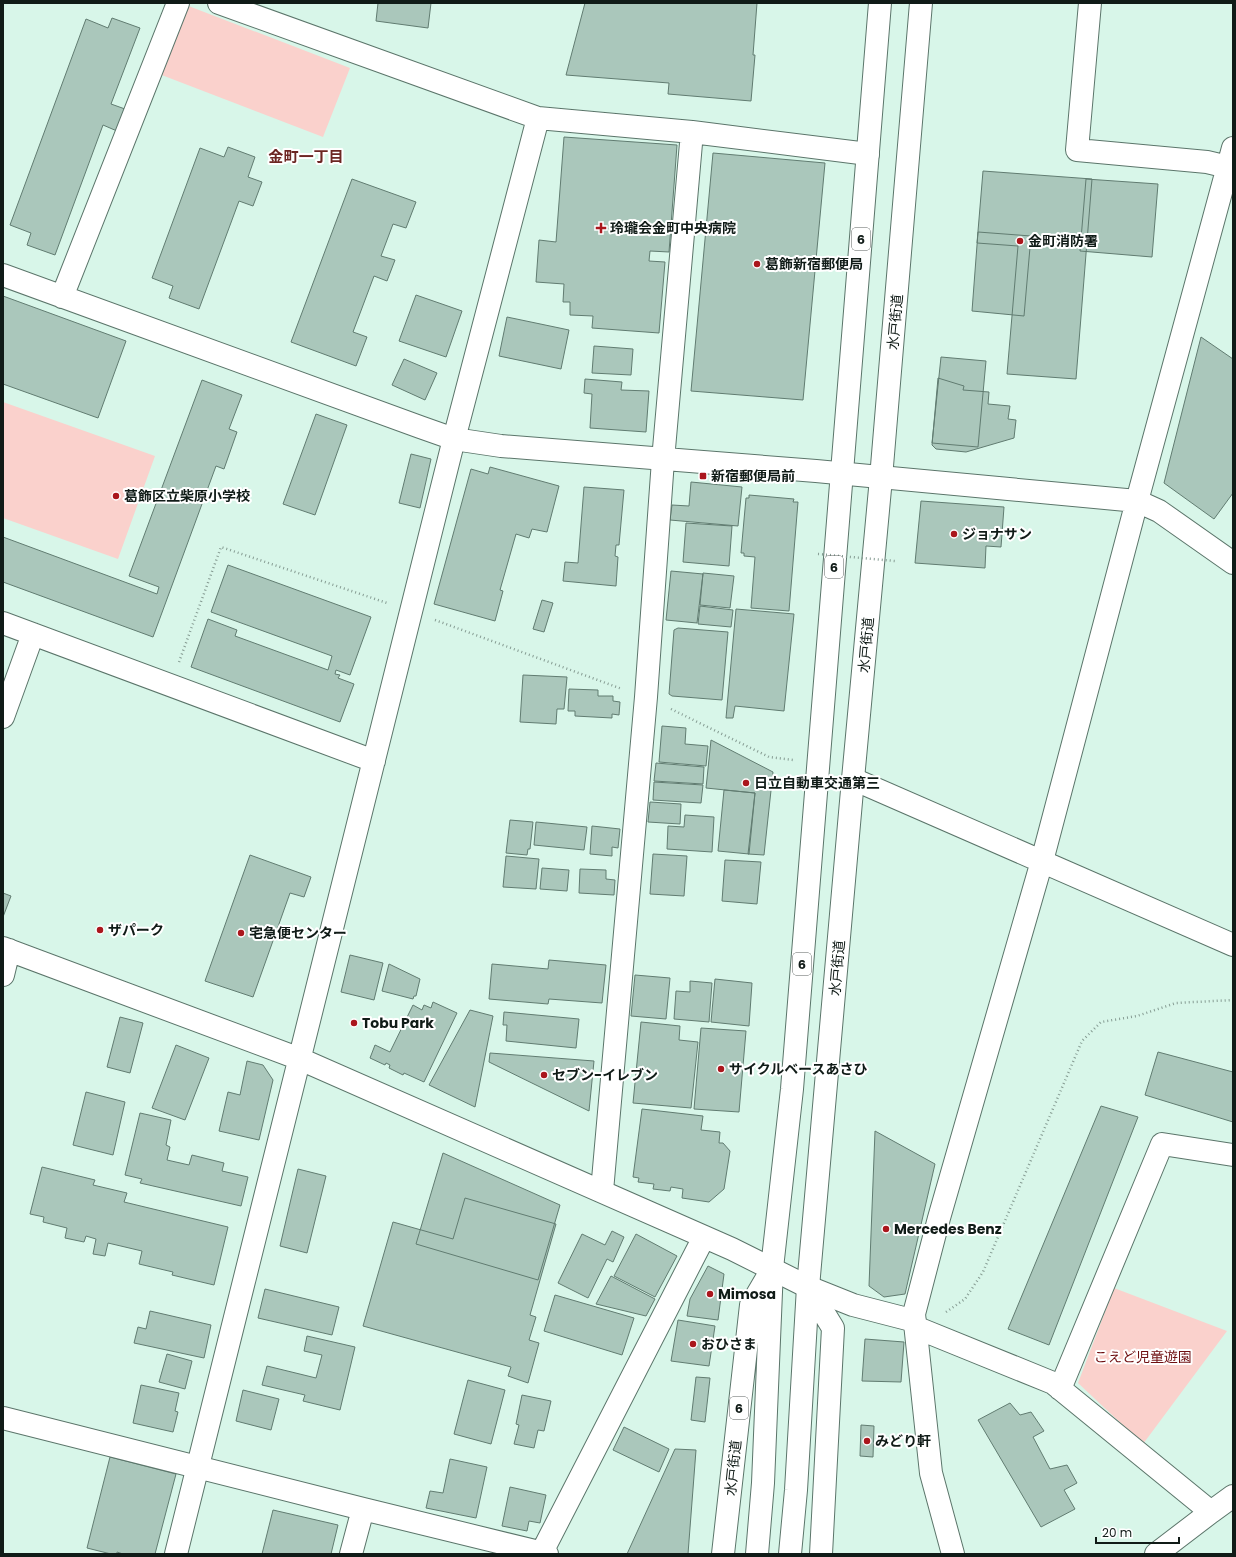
<svg xmlns="http://www.w3.org/2000/svg" width="1236" height="1557" font-family="Poppins,'Noto Sans JP',sans-serif">
	<style>
		.green { fill: #fad1cc }
		.building { fill: #aac7bb; stroke: #617c71 }
		.lines { fill: none; stroke-linecap: round; stroke-linejoin: round }
		.minor-casing { stroke: #5b756a; stroke-width: 24 }
		.highway-casing { stroke: #5b756a; stroke-width: 24 }
		.path { stroke: #869c93; stroke-width: 2.5; stroke-dasharray: 1 3; stroke-linecap: butt }
		.minor { stroke: #fff; stroke-width: 22 }
		.highway { stroke: #fff; stroke-width: 22 }
		.path-bridge { stroke: #869c93; stroke-width: 2.5; stroke-dasharray: 1 3; stroke-linecap: butt }
		.poi-dot { fill: #aa161c; stroke: #fff; stroke-width: 1.5 }
		.labels { text-anchor: middle; stroke-width: 4; stroke-linejoin: round; paint-order: stroke }
		.shield { fill: #fff; stroke: #585f5d; stroke-width: 1 }
		.shield-label { font-size: 13px; font-weight: bold; fill: #101b17 }
		.poi-label { font-size: 14px; font-weight: bold; fill: #101b17; stroke: #fff; text-anchor: start }
		.street-label { font-size: 14px; fill: #101b17; stroke: #fff }
		.park-label { font-size: 14px; fill: #6f0f11; stroke: #fff }
		.neighbourhood-label { font-size: 15px; font-weight: bold; fill: #6c2623; stroke: #fff }
	</style>
	<rect width="100%" height="100%" fill="#d8f6e9"/>
	<path class="green" d="M186,5L350,68L323,137L159,74Z
		M3,402L155,456L118,559L3,518Z
		M1114,1288L1227,1331L1143,1444L1078,1383Z"/>
	<path class="building" d="M378,3H431L428,28L376,21Z
		M585,3H757L753,55H755L751,101L668,94L669,83L566,75Z
		M112,18L140,28L111,104L125,109L117,131L103,125L55,255L27,245L31,233L10,225L86,19L108,28Z
		M564,137L677,145L669,252L650,251L649,261L665,262L659,333L592,328L593,316L570,315V302H563L564,284L536,282L539,240L556,242Z
		M228,147L255,157L248,177L262,182L253,206L239,201L199,309L169,298L173,286L152,278L200,148L224,157Z
		M713,153L825,163L803,400L691,391Z
		M983,171L1092,179L1076,379L1007,374L1018,246L977,243Z
		M352,179L416,202L406,228L393,224L381,256L395,260L387,281L374,276L353,332L367,337L356,366L291,342Z
		M1086,179L1158,184L1152,257L1080,251Z
		M978,232L1031,236L1024,316L972,311Z
		M416,295L462,311L446,357L399,341Z
		M3,296L126,341L98,418L3,384Z
		M507,317L569,330L561,369L499,356Z
		M1201,337L1233,359V493L1214,519L1164,483Z
		M594,346L633,349L631,375L592,373Z
		M941,357L986,361L978,447L932,443Z
		M404,359L437,373L425,400L392,385Z
		M938,378L964,386L963,390L989,392L988,404L1010,406L1008,419L1016,420L1014,438L966,452L936,449L932,445Z
		M585,379L622,382L621,390L649,391L646,432L590,428L592,394L584,393Z
		M202,380L242,395L229,429L237,432L224,469L216,466L153,637L3,582V537L157,594L159,587L129,576Z
		M316,414L347,425L315,515L283,504Z
		M411,454L431,459L420,508L399,503Z
		M490,467L559,486L547,532L532,529L529,538L516,534L500,590L503,591L495,621L434,604L471,469L488,474Z
		M691,482L742,487L738,526L670,520L672,505L689,506Z
		M584,487L624,490L619,545H616L615,556L618,557L616,586L563,581L565,562L578,563Z
		M749,495L794,499L793,502H798L789,611L751,608L755,557L744,556V553H741L746,498H749Z
		M921,501L1004,507L1001,547L986,546L985,568L915,563Z
		M686,523L732,526L729,566L683,562Z
		M228,565L371,617L350,675L336,670L335,674L340,675L338,678L354,684L340,722L191,667L208,619L237,630L235,636L328,670L332,656L211,612Z
		M671,571L703,574L697,623L666,620Z
		M703,573L734,576L730,608L700,605Z
		M542,600L553,603L544,632L533,629Z
		M700,606L733,610L731,627L698,624Z
		M736,609L794,614L784,711L735,706L733,718H726Z
		M678,628L728,632L722,700L672,696L669,694L674,630Z
		M523,675L567,677L564,709H557L556,724L520,722Z
		M569,689L598,690V696H613V701L620,702L619,715L612,714V718L575,716V711H568Z
		M662,726L686,728L685,744L708,746L706,766L659,762Z
		M711,740L773,772L764,855L748,854L755,793L706,788Z
		M656,763L704,767L703,784L654,781Z
		M654,782L703,785L701,803L653,800Z
		M724,790L755,793L749,854L718,851Z
		M650,802L681,804L680,824L648,822Z
		M685,815L714,817L712,852L667,849L668,826L684,827Z
		M510,820L533,822L530,849H528L527,855L506,853Z
		M536,822L587,827L584,850L534,845Z
		M592,826L620,829L618,848L612,847V856L590,854Z
		M653,854L687,856L684,896L650,894Z
		M250,855L311,877L304,897L290,893L253,997L205,981Z
		M506,856L539,859L536,889L503,887Z
		M725,860L761,862L757,904L722,901Z
		M542,868L569,870L567,891L540,889Z
		M580,869L606,870V879L615,880L614,895L579,893Z
		M3,893L11,896L3,917Z
		M350,955L383,963L374,1000L341,992Z
		M549,960L606,965L602,1003L549,999L548,1004L489,999L492,964L548,969Z
		M389,964L420,979L416,996H414L413,999L382,991Z
		M635,975L670,978L666,1019L631,1016Z
		M715,979L752,983L749,1026L711,1022Z
		M690,981L712,983L709,1022L674,1019L676,991L690,992Z
		M433,1002L457,1013L424,1082L404,1073L403,1075L389,1068L390,1065L386,1063L385,1065L370,1058L375,1045L390,1052L413,1005L422,1010L424,1005L431,1008Z
		M470,1010L493,1016L475,1107L429,1085Z
		M504,1012L579,1019L576,1048L506,1041L507,1025H503Z
		M120,1017L143,1023L130,1073L107,1067Z
		M641,1022L680,1026L679,1040L698,1042L691,1108L633,1103Z
		M701,1028L746,1031L739,1112L694,1109Z
		M176,1045L209,1058L185,1120L152,1108Z
		M1158,1052L1233,1072V1122L1145,1095Z
		M490,1053L594,1061L589,1111L489,1062Z
		M247,1061L263,1065L273,1080L259,1140L219,1131L228,1092L240,1095Z
		M86,1092L125,1102L113,1155L73,1145Z
		M1101,1106L1138,1117L1049,1345L1008,1329Z
		M642,1109L703,1116L701,1130L720,1132L719,1143H723L730,1151L724,1189L709,1202L682,1198L683,1189L671,1187L670,1191L653,1189L654,1184L638,1182L639,1178L633,1177Z
		M140,1113L171,1120L166,1145L170,1147L167,1160L189,1165L192,1155L224,1163L222,1171L248,1177L241,1206L140,1183L142,1179L125,1175Z
		M875,1131L935,1164L905,1294L884,1297L869,1286Z
		M443,1153L560,1205L538,1280L416,1244Z
		M42,1167L95,1180L93,1185L127,1193L124,1202L228,1227L214,1285L172,1275L173,1272L139,1264L142,1251L108,1243L105,1256L93,1254L96,1239L86,1236L84,1242L65,1238L67,1228L43,1222L44,1217L30,1214Z
		M298,1169L326,1176L307,1253L280,1246Z
		M465,1198L556,1224L530,1315L536,1317L529,1340L539,1343L528,1383L508,1376L511,1367L363,1326L393,1222L453,1239Z
		M612,1231L624,1237L613,1262L607,1259L588,1298L558,1283L582,1234L605,1245Z
		M636,1234L677,1256L655,1297L614,1276Z
		M708,1266L724,1274L718,1320L687,1316L690,1299Z
		M611,1276L655,1299L646,1316L596,1304Z
		M265,1289L339,1307L332,1335L258,1318Z
		M555,1295L634,1318L622,1355L544,1331Z
		M150,1311L211,1325L204,1358L134,1343L138,1327L146,1329Z
		M678,1320L715,1326L709,1366L671,1361Z
		M307,1336L355,1347L340,1410L303,1401L305,1395L262,1385L267,1366L316,1378L322,1355L304,1351Z
		M865,1339L904,1342L901,1382L862,1381Z
		M167,1354L192,1361L185,1389L159,1382Z
		M696,1377L710,1378L705,1422L691,1420Z
		M468,1380L505,1390L491,1444L454,1434Z
		M141,1385L179,1393L175,1411L178,1412L173,1432L133,1423Z
		M243,1390L279,1399L271,1430L236,1421Z
		M522,1395L551,1401L544,1431L538,1430L534,1448L514,1444L519,1425L516,1424Z
		M1010,1403L1020,1415L1031,1412L1044,1431L1033,1437L1050,1469L1067,1465L1077,1483L1064,1490L1075,1509L1041,1527L978,1420Z
		M861,1425L874,1426L873,1457L860,1456Z
		M624,1427L669,1449L659,1472L613,1450Z
		M675,1449L696,1450L688,1554H627Z
		M110,1457L176,1474L155,1554H123L117,1552V1554H111L87,1548Z
		M450,1459L487,1467L476,1518L426,1508L430,1491L443,1493Z
		M510,1487L546,1495L540,1523L529,1521L527,1531L502,1526Z
		M273,1510L338,1525L331,1554H262Z"/>
	<g class="lines">
		<defs>
			<path id="minor" d="M219,3L538,118L692,132L868,154
				M1090,3L1077,150L1207,162L1228,167
				M3,275L420,427L454,439L501,446L816,471L1137,501L1159,511L1233,563
				M62,297L178,3
				M3,623L374,761
				M3,717L33,634
				M853,779L1233,945
				M3,948L300,1059L732,1249L808,1287L853,1305L915,1321
				M3,975L9,950
				M602,1191L646,697L663,460L692,132
				M915,1327L1053,1383L1211,1512L1156,1554
				M1060,1389L1162,1144L1233,1155
				M3,1418L363,1509L547,1554
				M1211,1512L1233,1496
				M176,1554L454,439L538,118
				M351,1554L363,1509
				M541,1554L704,1237
				M953,1554L931,1473L914,1314L939,1218L1042,861L1137,501L1233,148"/>
			<path id="highway" d="M808,1287L833,1328L821,1554
				M723,1554L751,1305L771,1271
				M757,1554L763,1483L772,1268L792,1089L880,3
				M790,1554L796,1490L808,1287L853,779L881,478L921,3"/>
		</defs>
		<use href="#minor" class="minor-casing"/>
		<use href="#highway" class="highway-casing"/>
		<path class="path" d="M435,620L622,689
			M179,662L221,547L387,603
			M671,709L769,757L793,760
			M946,1312L965,1299L983,1272L1082,1041L1101,1022L1137,1016L1176,1003L1233,1000"/>
		<use href="#minor" class="minor"/>
		<use href="#highway" class="highway"/>
		<path class="path-bridge" d="M818,554L895,561"/>
	</g>
	<g class="poi-dot">
		<path d="M599 222h4v4h4v4h-4v4h-4v-4h-4v-4h4z"/>
		<circle cx="1020" cy="241" r="4"/>
		<circle cx="757" cy="264" r="4"/>
		<rect x="699" y="472" width="8" height="8" rx="2"/>
		<circle cx="116" cy="496" r="4"/>
		<circle cx="954" cy="534" r="4"/>
		<circle cx="746" cy="783" r="4"/>
		<circle cx="100" cy="930" r="4"/>
		<circle cx="241" cy="933" r="4"/>
		<circle cx="354" cy="1023" r="4"/>
		<circle cx="721" cy="1069" r="4"/>
		<circle cx="544" cy="1075" r="4"/>
		<circle cx="886" cy="1229" r="4"/>
		<circle cx="710" cy="1294" r="4"/>
		<circle cx="693" cy="1344" r="4"/>
		<circle cx="867" cy="1441" r="4"/>
	</g>
	<g class="labels">
		<g class="shield">
			<rect x="852" y="228" width="18" height="22" rx="3"/>
			<rect x="825" y="556" width="18" height="22" rx="3"/>
			<rect x="793" y="953" width="18" height="22" rx="3"/>
			<rect x="730" y="1397" width="18" height="22" rx="3"/>
		</g>
		<g class="shield-label">
			<text x="861" y="244">6</text>
			<text x="834" y="572">6</text>
			<text x="802" y="969">6</text>
			<text x="739" y="1413">6</text>
		</g>
		<g class="poi-label">
			<text x="610" y="233">玲瓏会金町中央病院</text>
			<text x="1028" y="246">金町消防署</text>
			<text x="765" y="269">葛飾新宿郵便局</text>
			<text x="711" y="481">新宿郵便局前</text>
			<text x="124" y="501">葛飾区立柴原小学校</text>
			<text x="962" y="539">ジョナサン</text>
			<text x="754" y="788">日立自動車交通第三</text>
			<text x="108" y="935">ザパーク</text>
			<text x="249" y="938">宅急便センター</text>
			<text x="362" y="1028">Tobu Park</text>
			<text x="729" y="1074">サイクルベースあさひ</text>
			<text x="552" y="1080">セブン-イレブン</text>
			<text x="894" y="1234">Mercedes Benz</text>
			<text x="718" y="1299">Mimosa</text>
			<text x="701" y="1349">おひさま</text>
			<text x="875" y="1446">みどり軒</text>
		</g>
		<g class="street-label">
			<text transform="translate(895 322) rotate(-85)" y="5">水戸街道</text>
			<text transform="translate(866 645) rotate(-85)" y="5">水戸街道</text>
			<text transform="translate(837 968) rotate(-85)" y="5">水戸街道</text>
			<text transform="translate(733 1468) rotate(-84)" y="5">水戸街道</text>
		</g>
		<g class="park-label">
			<text x="1143" y="1362">こえど児童遊園</text>
		</g>
		<g class="neighbourhood-label">
			<text x="306" y="162">金町一丁目</text>
		</g>
	</g>
	<rect width="1236" height="1557" fill="none" stroke="#101b17" stroke-width="8"/>
	<path d="M1096 1537v6h83v-6" fill="none" stroke="#101b17" stroke-width="2"/>
	<text x="1102" y="1537" font-size="12" fill="#101b17" stroke="#ffffff" stroke-width="3" paint-order="stroke">20 m</text>
</svg>
